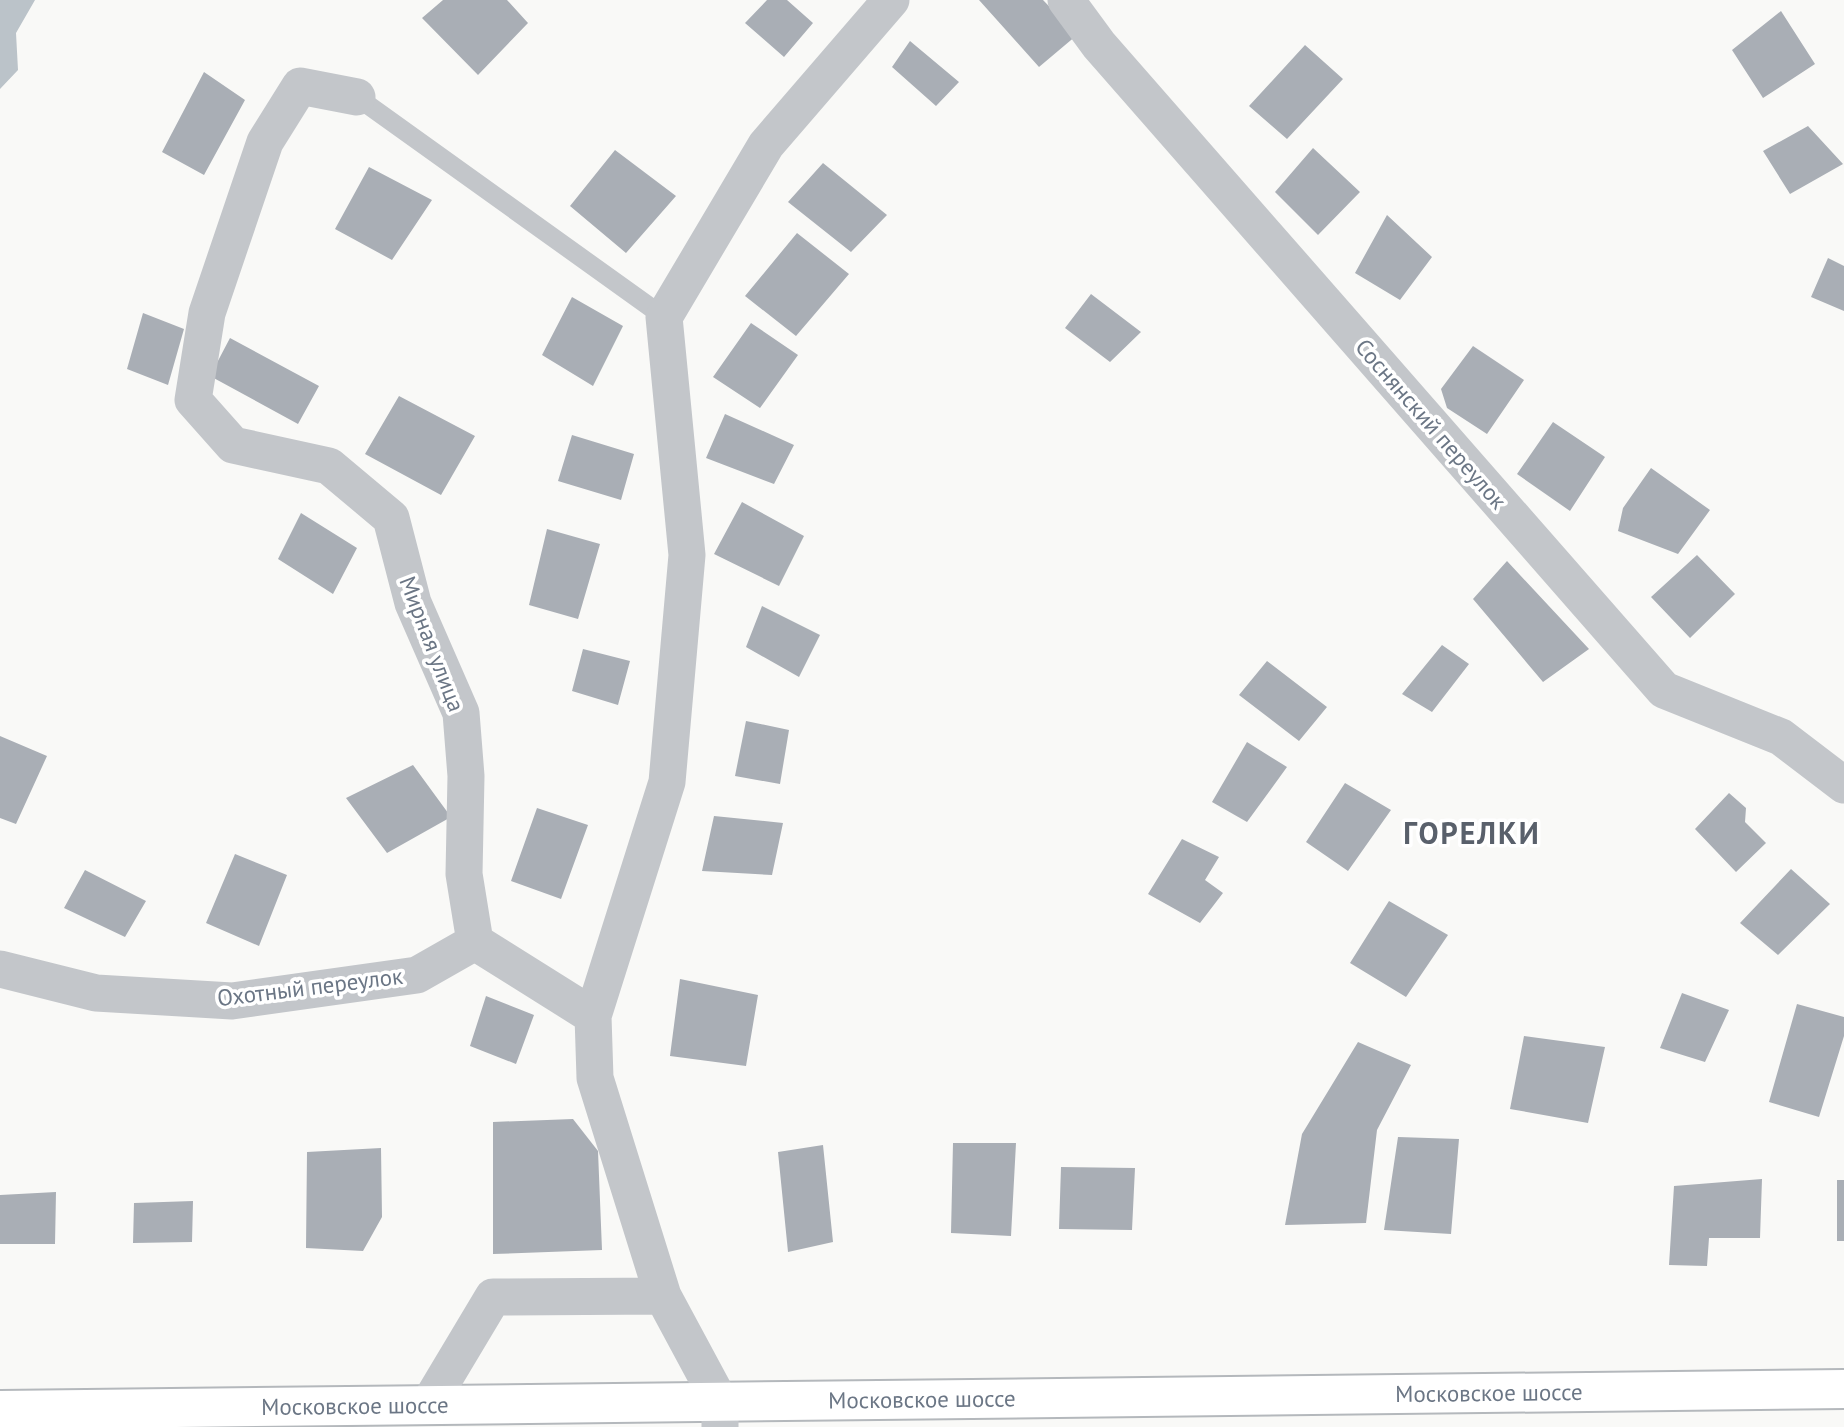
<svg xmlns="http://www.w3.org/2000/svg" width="1844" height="1427" font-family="'PT Sans',sans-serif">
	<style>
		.water { fill: #bbc3c9 }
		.building { fill: #a9aeb5 }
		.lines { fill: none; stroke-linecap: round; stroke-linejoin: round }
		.primary-casing { stroke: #b4b8bc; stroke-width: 42 }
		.service { stroke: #c3c6ca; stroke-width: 19 }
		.minor { stroke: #c3c6ca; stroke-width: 37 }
		.primary { stroke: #fff; stroke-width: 38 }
		.labels { text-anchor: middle; stroke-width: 7; stroke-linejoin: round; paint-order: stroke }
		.street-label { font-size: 23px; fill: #6b7685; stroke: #fff }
		.district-label { font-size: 30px; font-weight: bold; letter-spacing: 2px; fill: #59606b; stroke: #fff }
	</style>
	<rect width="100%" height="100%" fill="#f9f9f7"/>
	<path class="water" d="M0,0H35L16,33L18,70L0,89Z"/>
	<path class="building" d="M443,0H507L528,23L478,75L422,18Z
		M767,0H787L813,23L784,57L745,23Z
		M979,0H1043L1077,35L1039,67Z
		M1781,11L1815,64L1763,98L1732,50Z
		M910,41L959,82L936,106L892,67Z
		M1305,45L1343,79L1287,139L1249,106Z
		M204,72L245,100L204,175L162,152Z
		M1808,126L1843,164L1790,194L1763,151Z
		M1313,148L1360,192L1318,235L1275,192Z
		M615,150L676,196L626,253L570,206Z
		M823,163L887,215L851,252L788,202Z
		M369,167L432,200L392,260L335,229Z
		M1387,215L1432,257L1400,300L1355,273Z
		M797,233L849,274L796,336L745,296Z
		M1828,258L1844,266V311L1811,297Z
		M1091,294L1141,332L1110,362L1065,328Z
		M572,297L623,326L593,386L542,355Z
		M143,313L184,329L168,385L127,369Z
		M751,323L798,355L760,408L713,377Z
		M230,338L319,386L298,424L210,376Z
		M1473,346L1524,380L1487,434L1447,408L1441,389Z
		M399,396L475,436L441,495L365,454Z
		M725,414L794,445L774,484L706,458Z
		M1553,422L1605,457L1570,511L1517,474Z
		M572,435L634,454L621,500L558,481Z
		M1651,468L1710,510L1678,554L1618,531L1623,508Z
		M742,502L804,536L779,586L714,554Z
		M301,513L357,548L333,594L278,559Z
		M547,529L600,544L578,619L529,605Z
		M1697,555L1735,594L1690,638L1651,597Z
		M1507,561L1589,649L1543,682L1473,599Z
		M762,606L820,635L799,677L746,647Z
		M1442,645L1469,664L1432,712L1402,694Z
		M583,649L630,661L618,705L572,691Z
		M1267,661L1327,707L1299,741L1239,695Z
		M746,721L789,730L780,784L735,776Z
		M0,736L47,756L16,824L0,818Z
		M1247,742L1287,767L1247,822L1212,802Z
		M413,765L451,817L387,853L346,798Z
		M1345,783L1391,810L1348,871L1306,842Z
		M1729,793L1746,808L1745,822L1766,843L1736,872L1695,829Z
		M537,808L588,825L561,899L511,881Z
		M714,816L783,823L772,875L702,871Z
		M1182,839L1219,857L1205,880L1223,893L1200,923L1148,894Z
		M235,854L287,875L259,946L206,923Z
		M1791,869L1830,904L1778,955L1740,923Z
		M85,870L146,901L125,937L64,908Z
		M1389,901L1448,935L1406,997L1350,963Z
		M680,979L758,995L746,1066L670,1056Z
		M1682,993L1729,1010L1705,1062L1660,1048Z
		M486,996L534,1015L516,1064L470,1046Z
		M1797,1004L1844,1017V1036L1819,1117L1769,1102Z
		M1524,1036L1605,1047L1588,1123L1510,1109Z
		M1358,1042L1411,1065L1377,1130L1366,1223L1285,1225L1302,1134Z
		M573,1119L598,1151L602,1250L493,1254V1122Z
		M1398,1137L1459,1139L1451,1234L1384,1230Z
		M953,1143H1016L1011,1236L951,1233Z
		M823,1145L833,1242L788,1252L778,1152Z
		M381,1148L382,1217L363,1251L306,1248L307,1152Z
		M1061,1167L1135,1168L1132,1230L1059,1229Z
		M1762,1179L1760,1238H1709L1707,1266L1669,1265L1674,1186Z
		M1837,1180H1844V1241H1837Z
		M56,1192L55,1244H0V1195Z
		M193,1201L192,1242L133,1243L134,1203Z"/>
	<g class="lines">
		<defs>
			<g id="primary">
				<path id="s1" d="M0,1410L1844,1389"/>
			</g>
		</defs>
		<use href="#primary" class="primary-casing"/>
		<path class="service" d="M357,97L664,317"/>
		<path class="minor" d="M1066,0L1099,45L1664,690L1781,737L1844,785
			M357,97L300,86L265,142L207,313L193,400L233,445L329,466L391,518L413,603L461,713L466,776L464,874L475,942
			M0,969L96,993L232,1001L417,975L475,942L593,1016
			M663,1296L595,1078L593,1016L667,782L687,555L664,317L766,145L891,0
			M429,1404L493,1297L663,1296L720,1402V1427"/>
		<use href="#primary" class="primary"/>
	</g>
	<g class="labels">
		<g class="street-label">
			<text transform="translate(1431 424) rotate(49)" y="8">Соснянский переулок</text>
			<text transform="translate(432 644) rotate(69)" y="8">Мирная улица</text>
			<text transform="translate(310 987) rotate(-7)" y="8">Охотный переулок</text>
			<text dy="8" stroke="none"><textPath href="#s1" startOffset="1489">Московское шоссе</textPath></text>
			<text dy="8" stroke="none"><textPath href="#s1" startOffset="922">Московское шоссе</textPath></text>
			<text dy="8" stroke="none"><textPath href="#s1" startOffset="355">Московское шоссе</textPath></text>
		</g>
		<g class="district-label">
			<text x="1472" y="844">ГОРЕЛКИ</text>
		</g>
	</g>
</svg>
